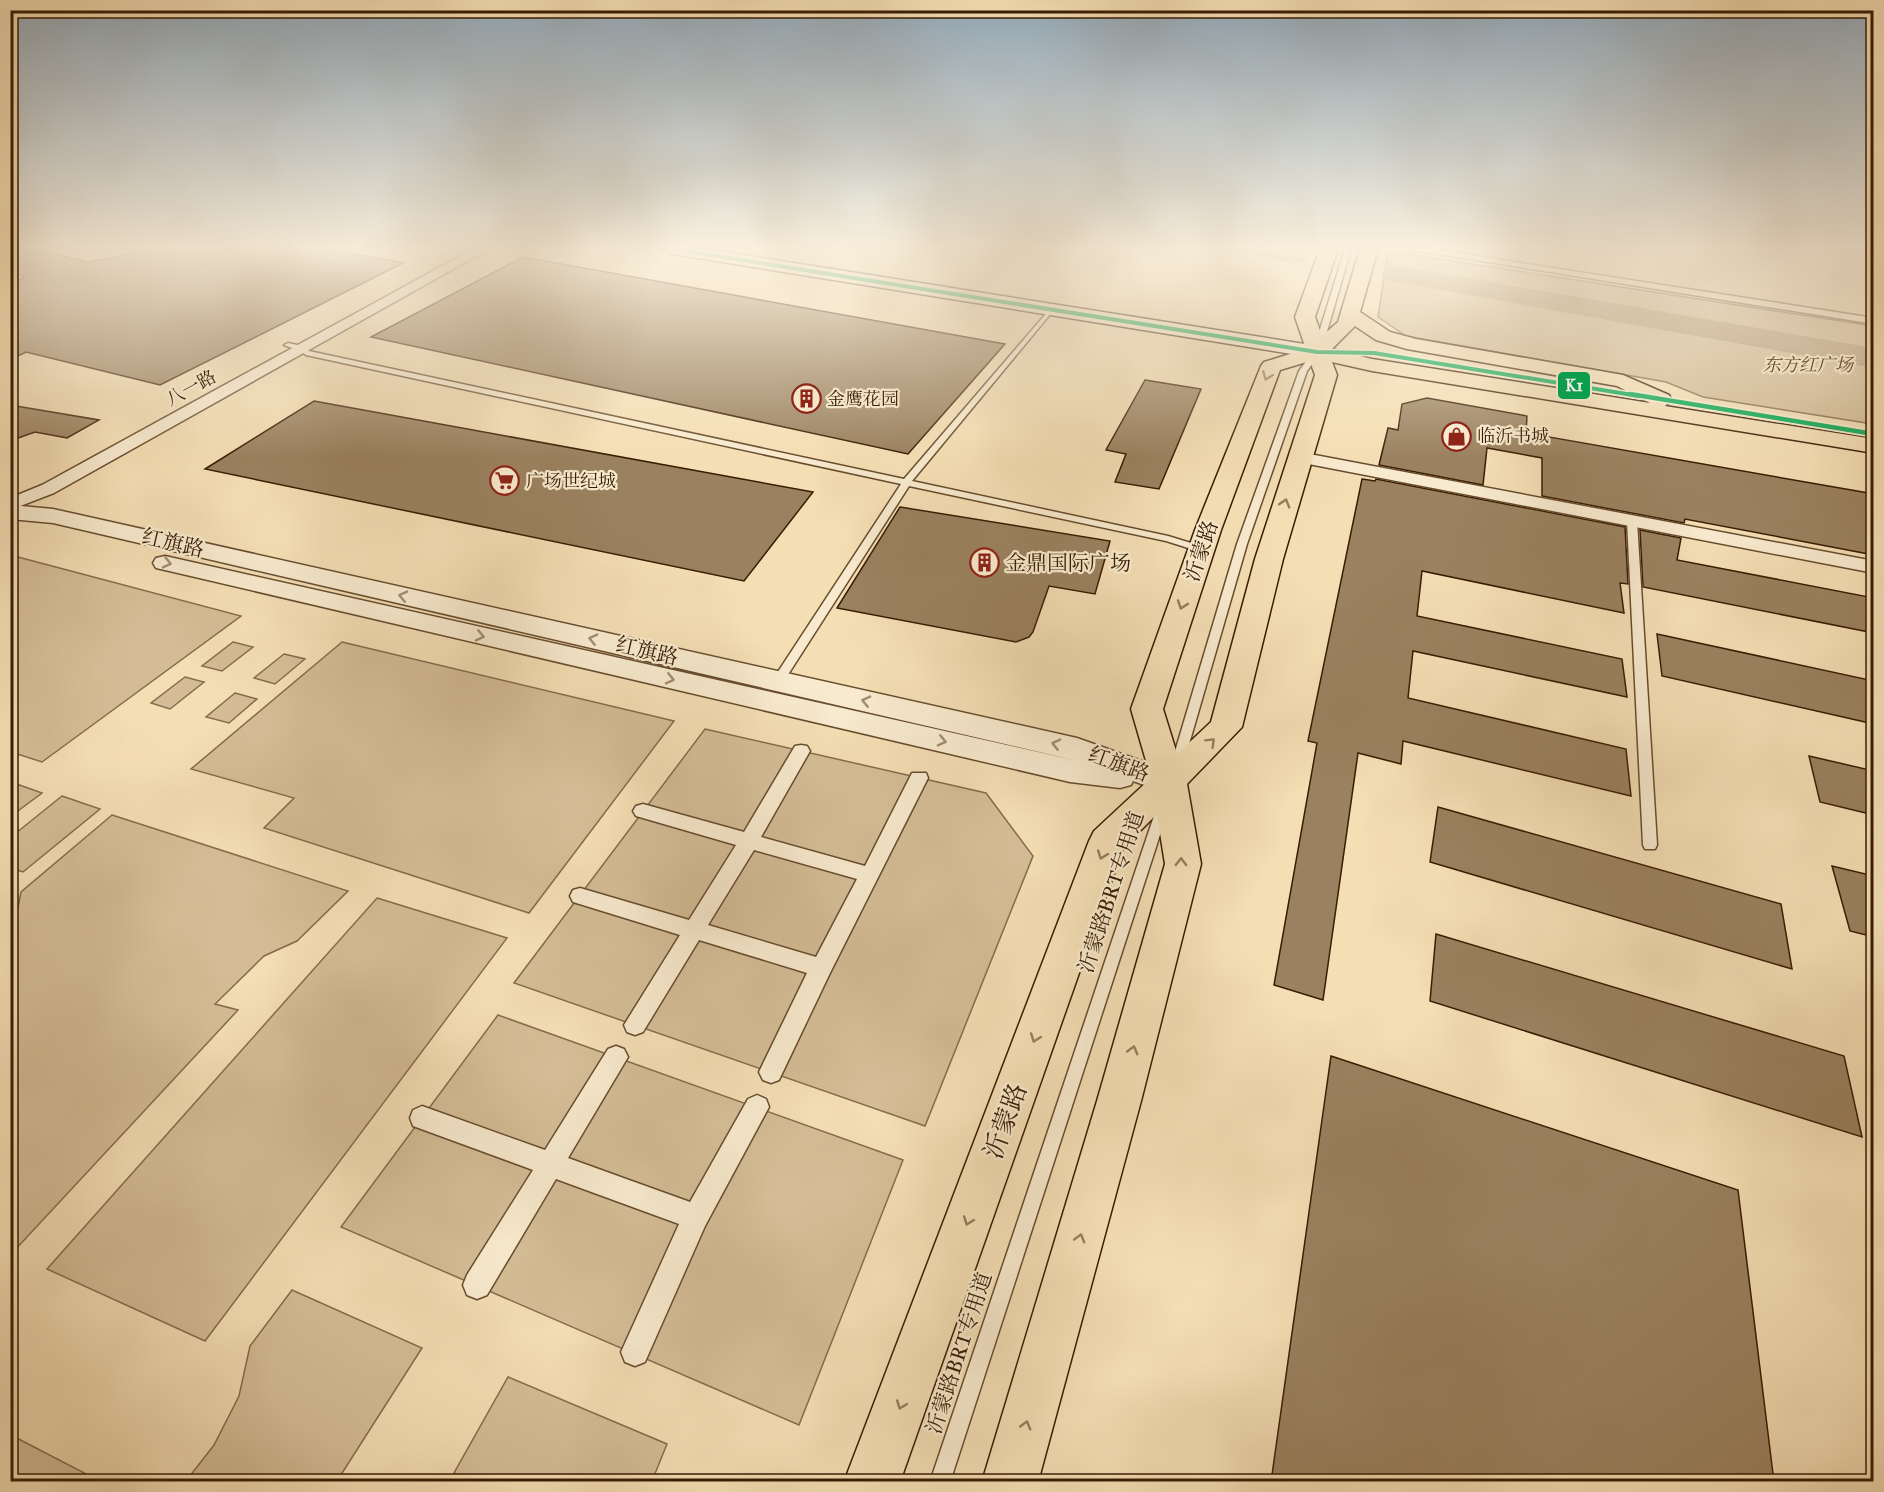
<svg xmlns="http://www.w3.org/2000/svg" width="1884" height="1492" font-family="'IM FELL Great Primer','Noto Serif SC',serif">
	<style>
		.green { fill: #d4bd96; stroke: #866c4c; stroke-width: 1.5 }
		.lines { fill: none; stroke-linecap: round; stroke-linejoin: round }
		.river { fill: #b49c77; fill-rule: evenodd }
		.building { fill: #9a815f; stroke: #391c02; stroke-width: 1.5 }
		.service-casing { stroke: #684c2e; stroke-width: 3 }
		.pedestrian-casing { stroke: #684c2e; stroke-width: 3 }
		.minor-casing { stroke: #684c2e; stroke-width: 3 }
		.tertiary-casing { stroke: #684c2e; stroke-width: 3 }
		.secondary-casing { stroke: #391c02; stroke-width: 3 }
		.primary-casing { stroke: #391c02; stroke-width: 3 }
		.path { stroke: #391c02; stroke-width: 2; stroke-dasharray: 3 1.5; stroke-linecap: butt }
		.service { fill: #f8eace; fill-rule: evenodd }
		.pedestrian { fill: #f8eace; fill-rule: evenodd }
		.minor { fill: #f8eace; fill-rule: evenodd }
		.tertiary { fill: #f8eace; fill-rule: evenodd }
		.secondary { fill: #f8eace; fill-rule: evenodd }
		.primary { fill: #f4deb4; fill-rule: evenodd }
		.bus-1-far1-casing { stroke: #f8eace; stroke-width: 7 }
		.bus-1-casing { stroke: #f8eace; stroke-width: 8 }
		.bus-1-far1 { stroke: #00a651; stroke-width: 4 }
		.bus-1 { stroke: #00a651; stroke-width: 4.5 }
		.oneway { stroke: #967d5b }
		.oneway2 { stroke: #a28d72 }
		.labels { text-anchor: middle; stroke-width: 4.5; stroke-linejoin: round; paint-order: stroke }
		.far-park-label { font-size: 18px; font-style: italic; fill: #684c2e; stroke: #f8eace }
		.far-street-label { font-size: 18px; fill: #391c02; stroke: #f8eace }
		.far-poi-label { font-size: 18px; fill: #391c02; stroke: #f8eace; text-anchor: start }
		.street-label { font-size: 21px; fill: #391c02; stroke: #f8eace }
		.poi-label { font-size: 21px; fill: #391c02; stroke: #f8eace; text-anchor: start }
		.near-street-label { font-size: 26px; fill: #391c02; stroke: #f8eace }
		.line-badge { stroke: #f8eace; stroke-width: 2 }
		.badge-label { font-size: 16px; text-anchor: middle; font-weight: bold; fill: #fff }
	</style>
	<rect width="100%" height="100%" fill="#f4deb4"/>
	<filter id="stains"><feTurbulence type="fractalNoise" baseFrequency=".00333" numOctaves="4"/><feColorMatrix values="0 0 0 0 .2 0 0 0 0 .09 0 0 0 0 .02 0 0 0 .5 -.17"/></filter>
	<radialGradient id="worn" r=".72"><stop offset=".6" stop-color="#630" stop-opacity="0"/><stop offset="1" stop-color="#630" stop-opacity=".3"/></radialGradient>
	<path class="green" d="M1388,251L1873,326V424L1703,397L1666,382L1406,336L1378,317Z
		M18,557L241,616L42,762L11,752L10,559Z
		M233,642L253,647L222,671L202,666Z
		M342,642L674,721L529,913L264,828L294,798L191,769Z
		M284,654L305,659L275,684L254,678Z
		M185,677L204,682L170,709L151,703Z
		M235,693L257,699L229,723L206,717Z
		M705,729L986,793L1033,856L925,1126L514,983Z
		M11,782L42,793L11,816L10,782Z
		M62,796L100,809L23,872L11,868V837Z
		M112,815L348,891L297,941L264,956L215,1004L238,1010L14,1251L10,1250V948L21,892Z
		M377,898L507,938L205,1341L47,1269Z
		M498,1015L903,1160L799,1425L341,1227Z
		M292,1290L422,1348L337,1481H186L214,1445L239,1396L250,1346Z
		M508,1377L667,1444L652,1481L471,1482L454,1473Z
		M11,1435L96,1479L95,1482L11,1481Z"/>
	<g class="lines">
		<path class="river" d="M1250,249H1299L1307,256L1304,262L1294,264L1254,255Z
			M1396,266L1874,348V368L1386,280L1382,274L1386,268Z"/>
	</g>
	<path class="building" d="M10,249H29L89,262L138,252L139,249H329L403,263L160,385L26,352L10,360V279L19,281L24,277L10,271Z
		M523,257L1005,344L908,454L371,337Z
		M1145,380L1201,389L1159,489L1115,482L1126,454L1106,450Z
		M1427,398L1527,416L1526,433L1874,494V555L1685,519L1684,523L1542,496V458L1487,448L1483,485L1379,465L1388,428L1398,430L1402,404Z
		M314,401L813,492L744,581L205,469Z
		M10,405L99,420L67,438L35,432L10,441Z
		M1362,479L1375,481L1376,479L1625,527L1628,584L1620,583L1624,613L1422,571L1417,616L1622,659L1627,697L1413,651L1408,698L1626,749L1631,796L1403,741L1401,764L1358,753L1323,1000L1274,985L1317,743L1308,741Z
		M900,507L1110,541L1095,594L1049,586L1033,632L1029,637L1016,642L837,608Z
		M1640,530L1681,538L1677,560L1874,598V633L1643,587Z
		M1657,634L1874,681V724L1662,676Z
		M1809,756L1874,771V815L1820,802Z
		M1438,807L1781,904L1792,969L1430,862Z
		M1832,866L1874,876V937L1850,931Z
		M1436,934L1844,1056L1862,1137L1430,1001Z
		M1331,1056L1738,1190L1774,1482H1271Z"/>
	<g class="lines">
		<defs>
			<path id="service" d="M1345,249H1351L1321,352L1307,371L1247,544L1183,765L1181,768H1173L1171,765L1237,544L1299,371L1313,352Z
				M10,273L21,276L22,277L19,279L10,277Z
				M1050,309L1053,311L1052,312L912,481L1168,536L1204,547V551L1201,552L1166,541L909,486L782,684L778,685L772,681L901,484L306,355L300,351L284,345L288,343L306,347L309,351L904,479Z
				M1632,518L1637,521L1657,845L1655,849H1645L1643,845L1627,521Z
				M1163,802L1167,804L1169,807L950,1482H930L1157,807L1159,804Z"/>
			<path id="pedestrian" d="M1407,249H1431L1874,318V324Z
				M801,745L807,746L810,751L761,837L865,866L912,773H926L928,778L830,973L779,1080L771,1083L763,1080L759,1072L807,973L699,940L643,1032L635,1035L627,1032L624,1025L680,935L573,902L570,896L573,890L580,888L689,920L736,845L636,816L633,811L636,806L643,804L744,832L795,746ZM754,850L857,879L816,957L708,925Z
				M616,1046L624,1049L628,1057L568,1158L690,1202L748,1099L757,1095L766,1099L769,1107L705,1226L645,1362L635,1366L625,1362L621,1352L679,1224L556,1179L487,1295L477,1299L467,1295L463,1285L467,1275L533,1170L413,1126L410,1118L413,1110L422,1106L545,1150L608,1049Z"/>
			<path id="minor" d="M473,249H489L54,493L10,510V498L42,485Z
				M1299,452L1874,561V573L1293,461L1290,457Z"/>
			<path id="tertiary" d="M10,505L53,509L1077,738L1181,775L1186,783L1181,791L1170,794L1133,781L1131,785L1120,788L1070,782L165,570L156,568L153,563L156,558L165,556L1078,761L53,523L10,519Z"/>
			<path id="secondary" d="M663,249H706L1317,346L1324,348L1327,352L1324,356L1317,358L672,254Z"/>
			<path id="primary" d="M1320,249H1338L1315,317L1322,336L1338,322L1360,249H1378L1360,312L1390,332L1416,339L1623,375L1669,395L1672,400L1665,406L1874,439V453L1372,371L1332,362L1337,375L1283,559L1242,727L1187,784L1201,864L1141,1101L1038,1482H982L1097,1101L1165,864L1157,814L1123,848L900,1482H844L1089,841L1094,831L1151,778L1131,709L1195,530L1261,366L1264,362L1306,349L1295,317ZM1355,326L1376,340L1407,349L1617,386L1650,403L1372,359L1332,349ZM1310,361L1315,375L1255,559L1211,722L1177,754L1163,709L1221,530L1280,370Z"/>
		</defs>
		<use href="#service" class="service-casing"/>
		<use href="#pedestrian" class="pedestrian-casing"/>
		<use href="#minor" class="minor-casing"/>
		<use href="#tertiary" class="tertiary-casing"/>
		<use href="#secondary" class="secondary-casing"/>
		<use href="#primary" class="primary-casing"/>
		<path class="path" d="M636,249L650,252"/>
		<use href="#service" class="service"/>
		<use href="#pedestrian" class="pedestrian"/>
		<use href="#minor" class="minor"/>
		<use href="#tertiary" class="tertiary"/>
		<use href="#secondary" class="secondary"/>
		<use href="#primary" class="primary"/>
		<defs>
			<path id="bus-1-far1" d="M673,249L1317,352L1374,353L1639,396"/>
			<path id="bus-1" d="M1630,394L1874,434"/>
		</defs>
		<use href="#bus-1-far1" class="bus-1-far1-casing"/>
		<use href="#bus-1" class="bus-1-casing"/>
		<use href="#bus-1-far1" class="bus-1-far1"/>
		<use href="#bus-1" class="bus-1"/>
	</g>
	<defs><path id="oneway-chevron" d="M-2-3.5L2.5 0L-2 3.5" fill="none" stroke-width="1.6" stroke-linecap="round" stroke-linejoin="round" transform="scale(1.5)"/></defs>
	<g class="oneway">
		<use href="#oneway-chevron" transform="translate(1267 376) rotate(111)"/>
		<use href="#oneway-chevron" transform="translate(1285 503) rotate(-73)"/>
		<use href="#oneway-chevron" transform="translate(1182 605) rotate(109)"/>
		<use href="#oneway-chevron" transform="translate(1211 742) rotate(-45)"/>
		<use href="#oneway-chevron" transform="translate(1102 855) rotate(110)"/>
		<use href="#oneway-chevron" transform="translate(1181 862) rotate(-89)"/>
		<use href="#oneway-chevron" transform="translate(1035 1038) rotate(110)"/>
		<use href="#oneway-chevron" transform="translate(1133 1050) rotate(-75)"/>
		<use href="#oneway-chevron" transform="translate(968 1221) rotate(110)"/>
		<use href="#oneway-chevron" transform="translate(1080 1238) rotate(-74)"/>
		<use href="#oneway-chevron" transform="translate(901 1405) rotate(110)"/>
		<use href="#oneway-chevron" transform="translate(1026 1425) rotate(-74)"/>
	</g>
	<g class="oneway2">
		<use href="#oneway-chevron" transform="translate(167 563) rotate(13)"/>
		<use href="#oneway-chevron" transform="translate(403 596) rotate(-167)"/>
		<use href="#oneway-chevron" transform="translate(480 636) rotate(13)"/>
		<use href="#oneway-chevron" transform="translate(593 639) rotate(-167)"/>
		<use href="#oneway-chevron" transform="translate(670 679) rotate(13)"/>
		<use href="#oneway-chevron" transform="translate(866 701) rotate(-167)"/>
		<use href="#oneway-chevron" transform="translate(942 741) rotate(13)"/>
		<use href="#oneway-chevron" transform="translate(1056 744) rotate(-167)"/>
	</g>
	<linearGradient id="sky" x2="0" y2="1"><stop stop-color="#93aabb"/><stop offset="0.54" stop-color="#faf0dd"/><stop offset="1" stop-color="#faf0dd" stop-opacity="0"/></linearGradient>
	<rect width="1884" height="458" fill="url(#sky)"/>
	<defs>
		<symbol id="building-ring" viewBox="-11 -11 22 22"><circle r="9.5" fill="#f8eace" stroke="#8f2418" stroke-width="1.5"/><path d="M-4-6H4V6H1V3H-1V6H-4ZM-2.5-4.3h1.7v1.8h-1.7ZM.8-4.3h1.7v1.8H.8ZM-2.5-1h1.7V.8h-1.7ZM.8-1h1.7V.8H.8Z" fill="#8f2418"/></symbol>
		<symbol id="shop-ring" viewBox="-11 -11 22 22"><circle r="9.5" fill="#f8eace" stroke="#8f2418" stroke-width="1.5"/><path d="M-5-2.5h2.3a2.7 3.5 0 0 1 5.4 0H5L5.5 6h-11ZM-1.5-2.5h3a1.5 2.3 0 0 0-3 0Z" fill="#8f2418"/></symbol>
		<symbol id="supermarket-ring" viewBox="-11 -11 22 22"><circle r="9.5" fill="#f8eace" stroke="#8f2418" stroke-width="1.5"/><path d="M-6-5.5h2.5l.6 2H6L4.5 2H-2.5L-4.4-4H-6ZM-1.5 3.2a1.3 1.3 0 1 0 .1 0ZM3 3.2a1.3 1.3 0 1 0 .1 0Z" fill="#8f2418"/></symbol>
	</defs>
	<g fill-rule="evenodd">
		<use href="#building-ring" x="790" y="382" width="33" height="33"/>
		<use href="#shop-ring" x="1440" y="420" width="33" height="33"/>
		<use href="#supermarket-ring" x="488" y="464" width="33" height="33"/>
		<use href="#building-ring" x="968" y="546" width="33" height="33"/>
	</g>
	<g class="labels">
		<g class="far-park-label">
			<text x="1808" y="371">东方红广场</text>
		</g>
		<g class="far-street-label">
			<text transform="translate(191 388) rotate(-29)" y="6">八一路</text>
		</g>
		<g class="far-poi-label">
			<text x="827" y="405">金鹰花园</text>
			<text x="1477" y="442">临沂书城</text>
			<text x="526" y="487">广场世纪城</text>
		</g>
		<g class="street-label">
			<text transform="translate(173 543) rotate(13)" y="7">红旗路</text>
			<text transform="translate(1201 551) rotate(-71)" y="7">沂蒙路</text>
			<text transform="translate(647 651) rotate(13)" y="7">红旗路</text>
			<text transform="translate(1119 764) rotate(20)" y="7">红旗路</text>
			<text transform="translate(1111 892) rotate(-72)" y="7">沂蒙路BRT专用道</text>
			<text transform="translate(959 1353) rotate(-72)" y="7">沂蒙路BRT专用道</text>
		</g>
		<g class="poi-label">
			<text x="1005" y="570">金鼎国际广场</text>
		</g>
		<g class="near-street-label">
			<text transform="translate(1005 1121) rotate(-70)" y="9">沂蒙路</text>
		</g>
	</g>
	<rect class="line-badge" x="1557" y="371" width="34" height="29" rx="6" fill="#00a651"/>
	<g class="badge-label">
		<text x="1574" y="391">K1</text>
	</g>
	<rect width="1884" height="1492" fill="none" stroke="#f4deb4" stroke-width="36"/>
	<rect x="12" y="12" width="1860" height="1468" fill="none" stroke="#391c02" stroke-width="3"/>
	<rect x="18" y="18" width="1848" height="1456" fill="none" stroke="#391c02" stroke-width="1.5"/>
	<rect width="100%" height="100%" filter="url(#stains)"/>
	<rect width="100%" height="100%" fill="url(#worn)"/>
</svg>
